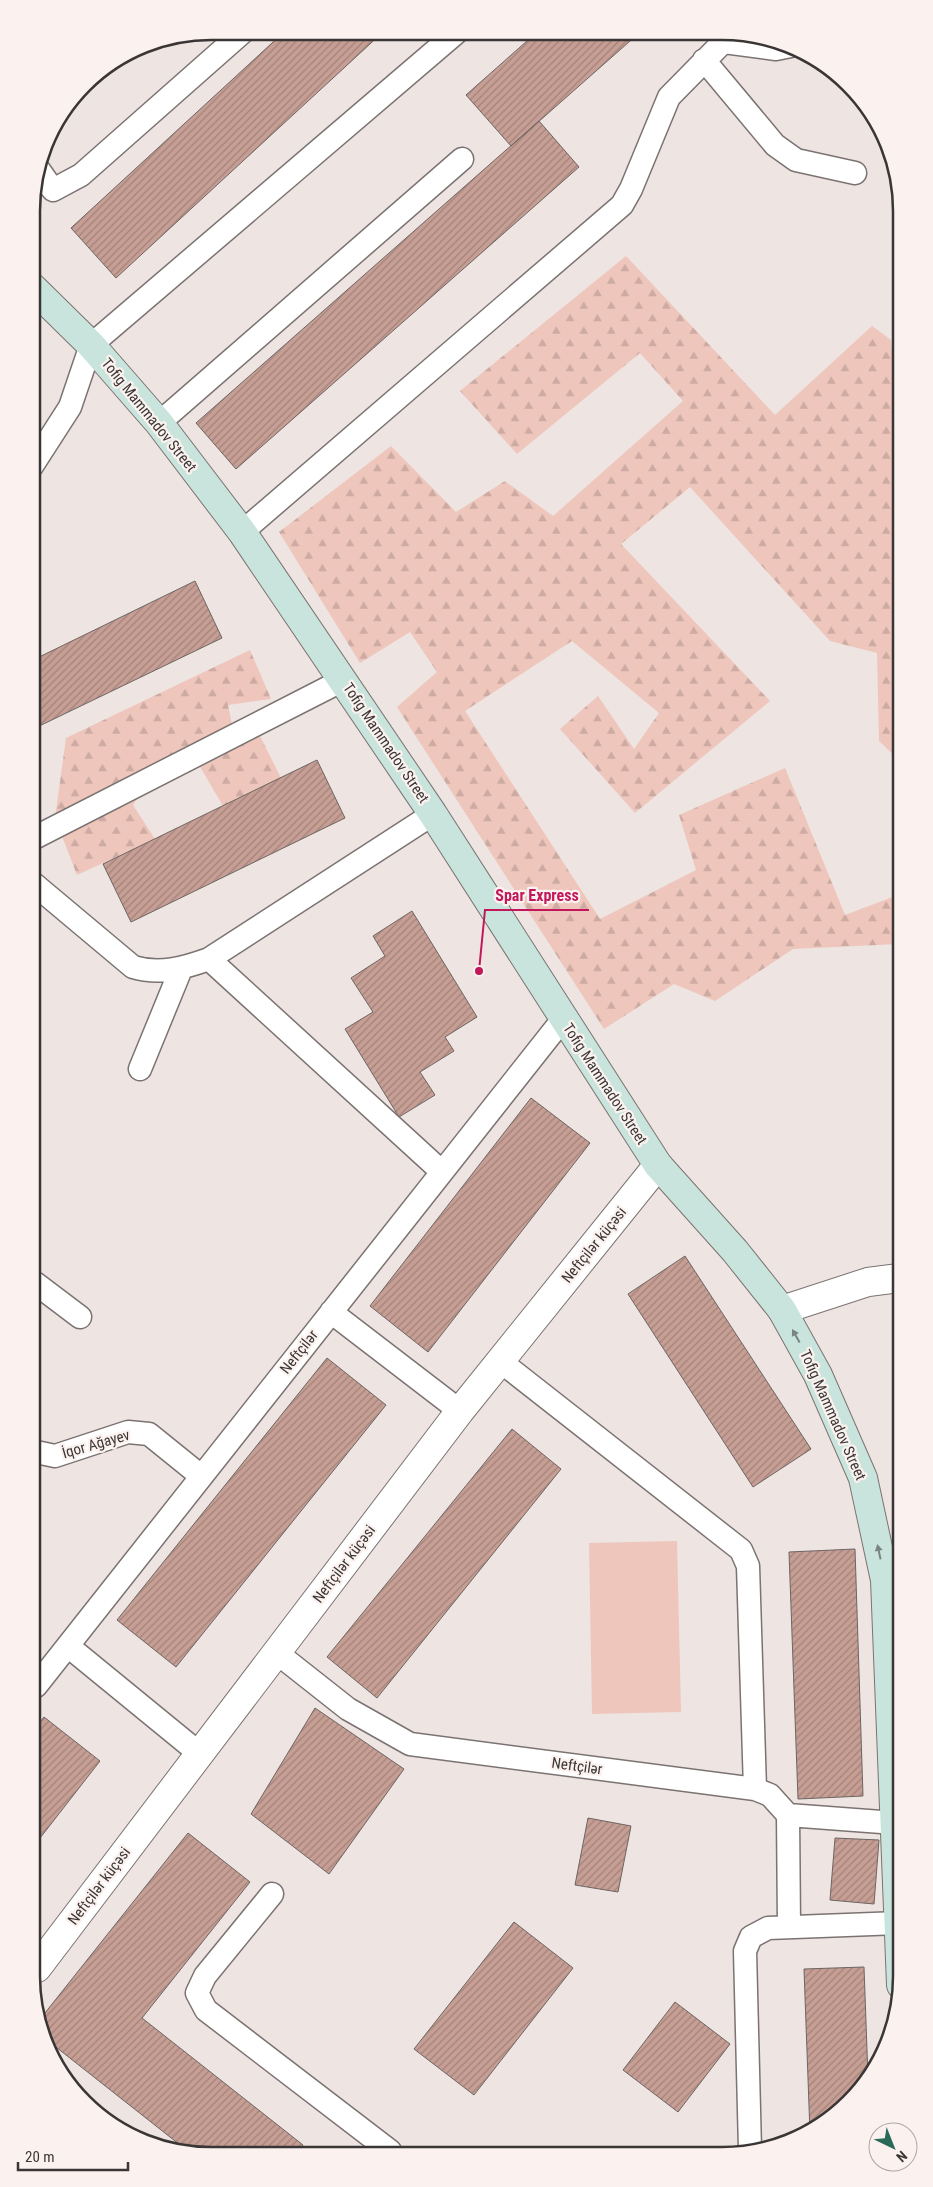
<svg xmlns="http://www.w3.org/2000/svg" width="933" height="2187" font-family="'Roboto Condensed',sans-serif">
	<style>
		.grass { fill: #eec6bc }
		.forest { fill: url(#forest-firs) }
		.park { fill: url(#park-dots) }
		.building { fill: url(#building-hatch); stroke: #6d6563 }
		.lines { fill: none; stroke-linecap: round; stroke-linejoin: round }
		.lane-casing { stroke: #7b7371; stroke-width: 25 }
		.street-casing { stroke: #7b7371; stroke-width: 30 }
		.secondary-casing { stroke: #7b7371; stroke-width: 30 }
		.lane { stroke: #fff; stroke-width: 22 }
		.street { stroke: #fff; stroke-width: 28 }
		.secondary { stroke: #c8e4dc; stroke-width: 28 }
		.oneway { fill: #7a8480 }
		.labels { text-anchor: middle; stroke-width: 4.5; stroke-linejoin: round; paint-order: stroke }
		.street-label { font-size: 15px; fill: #3a3635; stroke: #fbf2ef }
		.rim { fill: none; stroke: #3a3635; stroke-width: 2.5 }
		.leader { fill: none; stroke: #c2185b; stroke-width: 2 }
		.callout-dot { fill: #c2185b; stroke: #fbf2ef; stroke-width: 2 }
		.callout-label { font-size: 16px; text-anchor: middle; font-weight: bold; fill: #c2185b; stroke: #fbf2ef; stroke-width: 4.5; stroke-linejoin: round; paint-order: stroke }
	</style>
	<defs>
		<pattern id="forest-firs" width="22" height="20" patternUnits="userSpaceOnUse" patternTransform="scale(1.25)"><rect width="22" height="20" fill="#eec6bc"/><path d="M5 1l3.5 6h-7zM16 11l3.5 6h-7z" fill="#cdaba2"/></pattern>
		<pattern id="park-dots" width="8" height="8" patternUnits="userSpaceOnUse" patternTransform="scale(1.25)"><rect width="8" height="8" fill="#eec6bc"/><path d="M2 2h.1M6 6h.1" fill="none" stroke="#cdaba2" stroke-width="1.8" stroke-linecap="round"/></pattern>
		<pattern id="building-hatch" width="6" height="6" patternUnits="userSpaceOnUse" patternTransform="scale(1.25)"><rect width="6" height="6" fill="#c69e94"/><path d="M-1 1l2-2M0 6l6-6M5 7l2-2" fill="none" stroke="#a2827a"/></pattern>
	</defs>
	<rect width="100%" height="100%" fill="#eee4e2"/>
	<path class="grass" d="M677,1541L681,1712L592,1714L589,1543Z"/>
	<path class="forest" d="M626,256L775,415L872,326L891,340L896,396L898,759L879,741L877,653L830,641L690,487L621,544L770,701L635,813L560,729L598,696L634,749L659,713L572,641L465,711L600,919L696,870L679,815L785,768L845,915L898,895V944L793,949L715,1001L674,984L604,1029L397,707L437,672L410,632L360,663L279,532L391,446L456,512L505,481L553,516L683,401L640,353L517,454L460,391Z
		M250,650L271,699L228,705L233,729L255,726L281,778L223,806L199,765L162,762L133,805L155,839L77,875L55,818L66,738Z"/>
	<path class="park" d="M74,2087L142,2141L131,2137L84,2103Z"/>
	<path class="building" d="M284,32H383L116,278L71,228Z
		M536,33L638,34L511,146L466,95Z
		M539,121L579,167L236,469L196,423Z
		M195,581L222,638L33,729V660Z
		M317,760L345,818L131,922L103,864Z
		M412,911L477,1017L445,1037L454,1051L420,1072L435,1095L399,1117L345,1029L373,1012L351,978L385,956L373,936Z
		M531,1098L590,1143L428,1352L370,1306Z
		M685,1256L811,1449L753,1487L628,1294Z
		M327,1358L386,1405L176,1667L117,1620Z
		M512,1429L561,1469L377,1698L327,1657Z
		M855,1549L863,1796L798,1799L789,1552Z
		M315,1708L404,1769L329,1874L251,1814Z
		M44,1717L100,1761L37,1842L36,1727Z
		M588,1818L631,1826L618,1892L575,1885Z
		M188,1833L250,1882L142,2018L303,2145L298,2152H189L47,2040L37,2023Z
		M835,1838L879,1840L874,1904L830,1900Z
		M514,1922L573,1968L474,2095L414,2049Z
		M864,1967L868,2078L857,2094L810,2133L804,1969Z
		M675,2002L730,2044L678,2112L623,2070Z"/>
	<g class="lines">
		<defs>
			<path id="lane" d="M724,42L776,49L791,46
				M704,60L775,145L796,160L855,173
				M39,170L53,190L81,175L244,31
				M159,423L462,159
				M32,466L70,407L91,345L456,33
				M242,532L622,205L631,189L669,97L731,34
				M34,838L343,680
				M34,884L133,967C160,975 184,968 209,959L441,1171
				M209,959L433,814
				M140,1069L181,969
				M35,1283L80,1317
				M331,1312L460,1411
				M500,1361L741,1550L748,1566L755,1789
				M36,1452L55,1456L128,1432L149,1434L201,1476
				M68,1646L200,1754
				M277,1653L348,1709L410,1744L755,1789L770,1795L788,1815L895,1823
				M36,1686L563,1019
				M788,1815L789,1926
				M272,1894L205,1976L197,1993L206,2010L390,2151
				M750,2150L745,1951L751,1937L768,1928L899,1923"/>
			<path id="street" d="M782,1310L868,1282L899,1278
				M37,1968L460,1411L658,1165"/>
			<path id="secondary" d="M32,287L91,345L159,423L242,532L433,814L658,1165L735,1251L782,1310L818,1375L863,1478L885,1580L901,1985"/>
		</defs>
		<use href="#lane" class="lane-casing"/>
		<use href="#street" class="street-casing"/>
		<use href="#secondary" class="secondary-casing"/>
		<use href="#lane" class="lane"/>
		<use href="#street" class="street"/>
		<use href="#secondary" class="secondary"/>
	</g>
	<defs><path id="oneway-solid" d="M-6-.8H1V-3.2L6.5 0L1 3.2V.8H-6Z" transform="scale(1.25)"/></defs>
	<g class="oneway">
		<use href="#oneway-solid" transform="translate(796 1336) rotate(-119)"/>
		<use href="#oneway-solid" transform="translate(879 1552) rotate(-102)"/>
	</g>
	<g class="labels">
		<g class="street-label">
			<text transform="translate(149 415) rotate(51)" y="5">Tofig Mammadov Street</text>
			<text transform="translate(386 743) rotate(56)" y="5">Tofig Mammadov Street</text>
			<text transform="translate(605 1084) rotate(57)" y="5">Tofig Mammadov Street</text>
			<text transform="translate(594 1245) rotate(-51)" y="5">Neftçilər küçəsi</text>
			<text transform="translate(299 1352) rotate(-52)" y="5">Neftçilər</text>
			<text transform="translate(833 1415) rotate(66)" y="5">Tofig Mammadov Street</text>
			<text transform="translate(96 1444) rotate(-16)" y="5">İqor Ağayev</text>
			<text transform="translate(344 1564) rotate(-53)" y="5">Neftçilər küçəsi</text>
			<text transform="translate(577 1766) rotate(8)" y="5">Neftçilər</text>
			<text transform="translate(99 1886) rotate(-53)" y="5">Neftçilər küçəsi</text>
		</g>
	</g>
	<path d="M0 0H933V2187H0ZM211 40H722A171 171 0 0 1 893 211V1976A171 171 0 0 1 722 2147H211A171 171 0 0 1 40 1976V211A171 171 0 0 1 211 40Z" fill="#fbf2ef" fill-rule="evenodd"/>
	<path class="rim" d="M211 40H722A171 171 0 0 1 893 211V1976A171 171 0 0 1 722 2147H211A171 171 0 0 1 40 1976V211A171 171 0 0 1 211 40Z"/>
	<path class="leader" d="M479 971L485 910H589"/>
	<circle class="callout-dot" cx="479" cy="971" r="5"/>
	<g class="callout-label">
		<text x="537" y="901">Spar Express</text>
	</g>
	<g transform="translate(893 2147) rotate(137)"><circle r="24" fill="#fbf2ef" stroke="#aea7a5"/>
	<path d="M0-4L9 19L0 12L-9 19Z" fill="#2a6a58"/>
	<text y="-8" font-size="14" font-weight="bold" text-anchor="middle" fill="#3a3635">N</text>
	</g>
	<path d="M18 2162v8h110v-8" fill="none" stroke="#3a3635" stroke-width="2.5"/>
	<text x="25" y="2162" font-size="15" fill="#3a3635" stroke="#fbf2ef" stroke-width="4" paint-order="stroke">20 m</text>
</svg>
